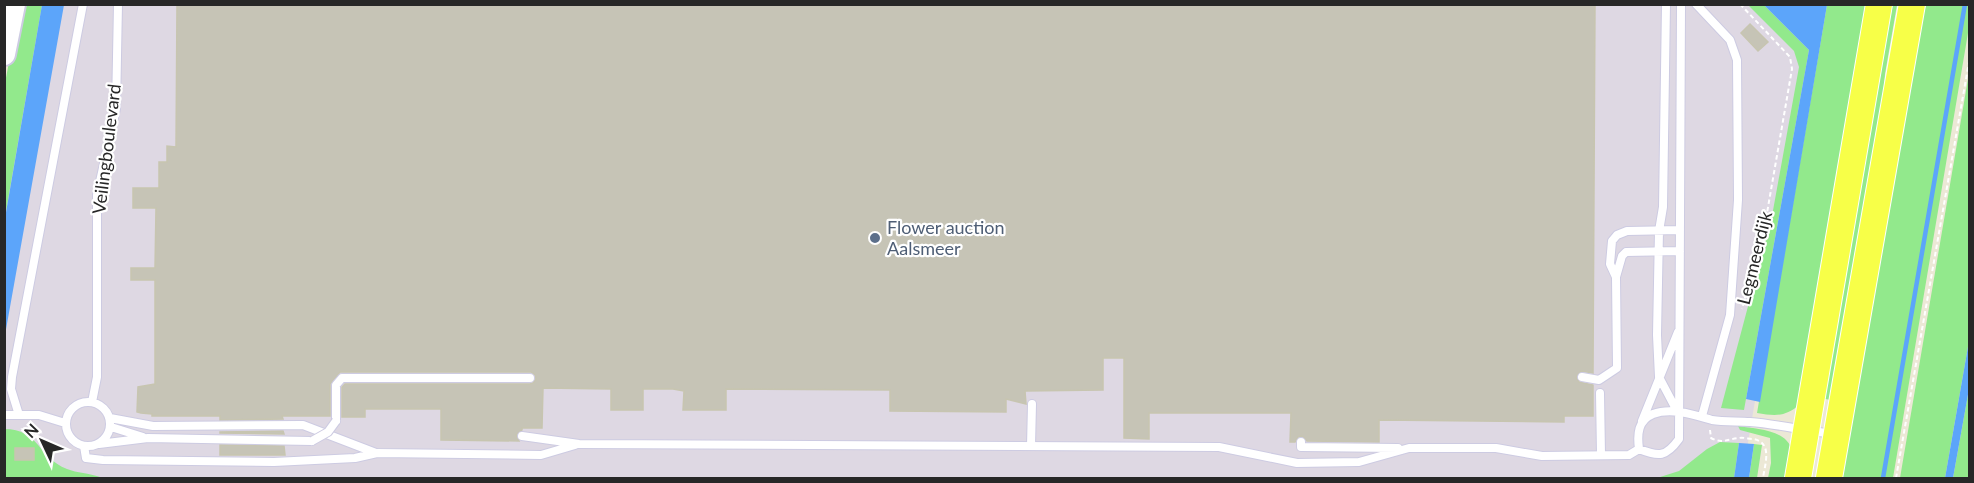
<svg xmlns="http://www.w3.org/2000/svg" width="1974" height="483" font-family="Lato,sans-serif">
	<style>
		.industrial { fill: #ded8e3 }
		.green { fill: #92e98c }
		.water { fill: #5ca5fa }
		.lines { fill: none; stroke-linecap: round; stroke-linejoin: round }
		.stream { stroke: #5ca5fa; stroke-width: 4.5 }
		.building { fill: #c6c4b6; stroke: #c7c5b0; stroke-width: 1.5 }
		.lane-casing { stroke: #cdcbe2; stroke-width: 10 }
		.secondary-casing { stroke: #cdcbe2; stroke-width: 26 }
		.primary-casing { stroke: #fff; stroke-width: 28 }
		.path { stroke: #fff; stroke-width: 2; stroke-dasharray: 4.5 3; stroke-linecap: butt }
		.lane { stroke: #fff; stroke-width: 8 }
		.secondary { stroke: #fff; stroke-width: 22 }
		.primary { stroke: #f7ff48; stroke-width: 26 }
		.lane-bridge-casing { stroke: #cdcbe2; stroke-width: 10; stroke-linecap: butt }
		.lane-bridge { stroke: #fff; stroke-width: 8 }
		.service-dot { fill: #5c6f8a; stroke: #fff; stroke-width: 2 }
		.labels { text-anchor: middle; stroke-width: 4.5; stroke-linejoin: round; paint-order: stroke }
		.street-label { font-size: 18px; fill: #272727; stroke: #fff }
		.service-label { font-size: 18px; fill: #4e5e75; stroke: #fff; text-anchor: start }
	</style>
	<rect width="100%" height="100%" fill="#ece8d6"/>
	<path class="industrial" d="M31,5H1822L1742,478H5V148Z"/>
	<path class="green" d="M20,5H42L5,217V83Z
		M1748,5H1764L1809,50L1744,410L1721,408L1772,216L1799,67L1794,51Z
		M1827,5H1872L1799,405C1785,417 1775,416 1757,413Z
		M1887,5H1897L1885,74L1881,127L1836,401L1820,398Z
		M1926,5H1969V27L1893,478H1838L1914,50Z
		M1969,73V341L1945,478H1900Z
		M1969,389V478H1953Z
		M1738,426C1755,429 1786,429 1792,450C1794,458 1790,470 1789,478H1768L1771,463L1770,438L1740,430Z
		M4,429C40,429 38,458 67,469C77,473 89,473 100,477L5,478Z
		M1720,442L1739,443L1734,478H1657L1679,471L1707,449Z
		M1754,444L1762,445L1757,478H1749Z"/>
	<path class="water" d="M42,5H64L5,335V218Z
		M1764,5H1827L1760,402L1746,399L1809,50Z
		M1969,341V389L1953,478H1945Z
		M1739,443L1754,444L1749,478H1734Z
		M100,477L1072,478H65Z"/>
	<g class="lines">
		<path class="stream" d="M1883,478L1965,4"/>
	</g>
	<path class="building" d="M177,4H1595L1593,373L1581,371L1576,377L1579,382L1593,385V416H1564V422L1379,420V442L1307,441L1302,436L1298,437L1295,442H1290L1291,413H1149V439L1124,438V358H1103V390L1025,391L1026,404L1006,399V412L890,411V390L726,389V410H683L684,391L673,389H643V410H611V389L543,388L542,428H522V430L516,435L519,441L441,440V409H365V417H342V387L345,384H530L533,383L536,379L535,375L531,372H340L330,384V416H282L283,419L220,420V416H152V414L141,413L137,412L138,387L155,384V280H131V268H155L156,208H133V188H159V162H167V146L176,147Z
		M1750,24L1768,42L1758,51L1741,33Z
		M283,431L284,434L220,433V432Z
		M220,445L284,446L285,455H220Z
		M15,448H34V460H15Z"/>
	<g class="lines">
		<defs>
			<path id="lane" d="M1666,4L1663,207L1659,231L1657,335L1659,377L1677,411
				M1696,4L1730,40L1737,60L1738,200L1730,315L1702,416
				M1616,277L1622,256L1626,252L1680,251
				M1582,377L1599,380L1617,368L1616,277L1610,264L1612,241L1617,235L1627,231L1680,230
				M1600,393L1601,455
				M66 424a22 22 0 1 1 44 0a22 22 0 1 1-44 0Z
				M92,402L97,377V195L116,109L118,4
				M4,415H39L65,423
				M19,415L11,389L12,377L83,4
				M110,418L153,426L303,425L376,453
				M336,421V385L342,378H530
				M1642,421L1678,332
				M111,427L143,437
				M522,436L579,444L1219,447L1297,463L1359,462L1409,448H1496L1542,456L1629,455L1639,449
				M1301,442V447L1398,448
				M99,444L148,438L312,441
				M84,446L86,458L103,460L274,462L355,458L377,453L541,455L575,445
				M1031,446L1032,404
				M1639,449C1659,457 1666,457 1679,439L1681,4
				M1639,449C1637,434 1638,420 1653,414C1672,407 1694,415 1712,420C1724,422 1738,421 1750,422C1777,424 1805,431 1833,434"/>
			<path id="secondary" d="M4,54L14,4"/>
			<path id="primary" d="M1798,478L1879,4
				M1829,478L1912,4"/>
		</defs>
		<use href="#lane" class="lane-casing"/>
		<use href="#secondary" class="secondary-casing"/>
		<use href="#primary" class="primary-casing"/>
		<path class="path" d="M1740,4L1790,57L1792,69L1767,213L1742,309
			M1710,430L1711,438C1722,444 1728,439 1739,438C1743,437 1749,439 1753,439C1773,442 1765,464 1763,478
			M1896,478L1970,56"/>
		<use href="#lane" class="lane"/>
		<use href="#secondary" class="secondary"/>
		<use href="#primary" class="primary"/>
		<defs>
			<path id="lane-bridge" d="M312,441L328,432L336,421"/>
		</defs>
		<use href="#lane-bridge" class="lane-bridge-casing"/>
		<use href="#lane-bridge" class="lane-bridge"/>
	</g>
	<circle class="service-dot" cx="875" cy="238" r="6"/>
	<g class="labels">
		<g class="street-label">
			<text transform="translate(107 149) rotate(-83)" y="6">Veilingboulevard</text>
			<text transform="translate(1755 258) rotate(-76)" y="6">Legmeerdijk</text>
		</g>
		<g class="service-label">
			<text x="887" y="234">Flower auction<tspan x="887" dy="21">Aalsmeer</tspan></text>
		</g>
	</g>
	<rect width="1974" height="483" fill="none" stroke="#272727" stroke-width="12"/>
	<g transform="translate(42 441) rotate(314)" stroke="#ffffff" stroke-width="4.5" paint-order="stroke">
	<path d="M0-4.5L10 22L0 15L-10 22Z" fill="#272727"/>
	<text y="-9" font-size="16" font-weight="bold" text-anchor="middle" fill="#272727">N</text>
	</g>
</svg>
